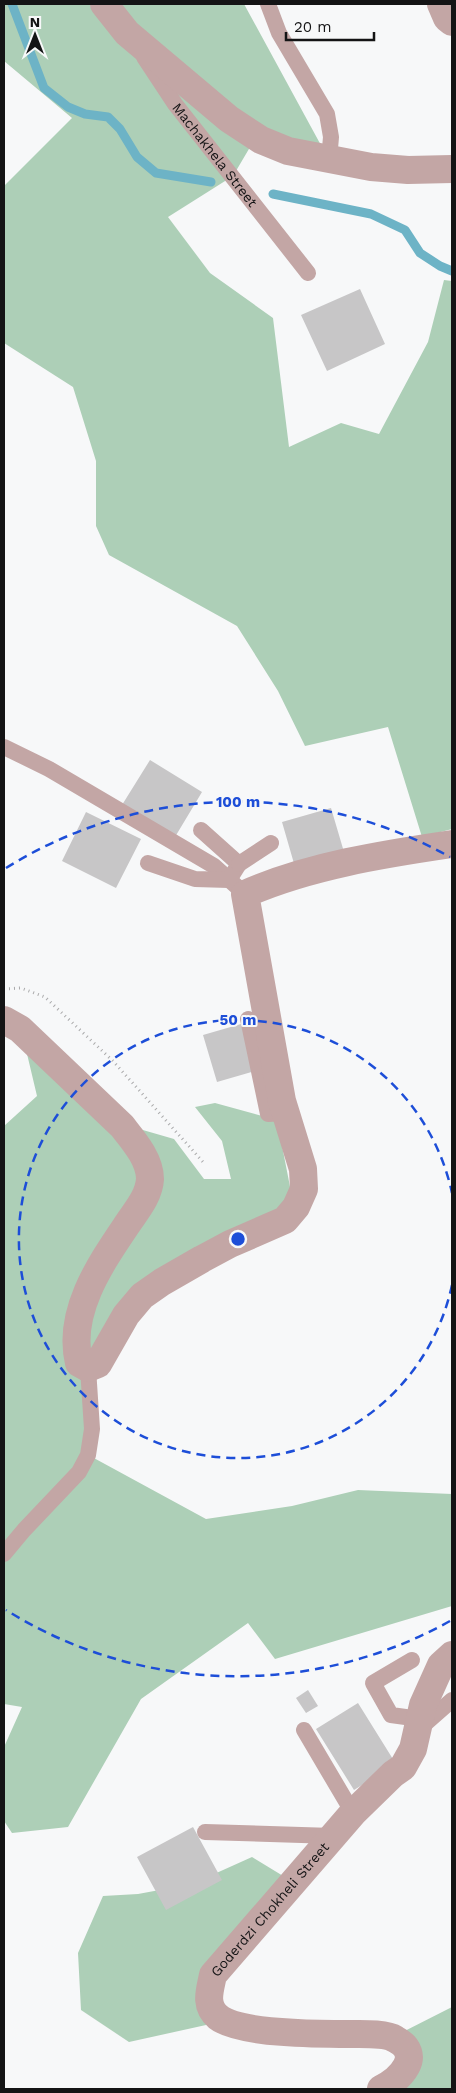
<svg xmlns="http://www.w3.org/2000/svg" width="456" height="2093" font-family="'Work Sans',sans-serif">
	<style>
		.green { fill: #adcfb7 }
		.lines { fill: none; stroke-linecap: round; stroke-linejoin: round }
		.stream { stroke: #6db3c6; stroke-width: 9 }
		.building { fill: #c7c6c7 }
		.path { stroke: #aaaaab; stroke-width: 3; stroke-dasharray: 1 4; stroke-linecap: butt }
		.lane { stroke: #c3a6a5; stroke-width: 16 }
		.street { stroke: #c3a6a5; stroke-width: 28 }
		.ring { fill: none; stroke: #1d4ed8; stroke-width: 2.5; stroke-dasharray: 9 6 }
		.labels { text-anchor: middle; stroke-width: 4; stroke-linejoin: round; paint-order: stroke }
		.street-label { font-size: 14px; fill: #141415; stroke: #f7f8f9 }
		.centre { fill: #1d4ed8; stroke: #f7f8f9; stroke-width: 2.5 }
		.ring-label { font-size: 15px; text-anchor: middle; font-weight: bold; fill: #1d4ed8; stroke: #f7f8f9; stroke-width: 4; stroke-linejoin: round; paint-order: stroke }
	</style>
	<rect width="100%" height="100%" fill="#f7f8f9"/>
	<path class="green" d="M4,4H244L329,160L256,137L233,176L168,217L210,273L273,318L289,447L341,423L379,434L428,342L444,280L452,281V829L422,837L388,727L305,746L278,691L237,626L109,555L96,526V461L73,387L4,343V186L72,118L4,61Z
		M23,1037L129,1126L174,1139L204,1179H231L222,1141L195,1107L215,1103L277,1120L293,1202L201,1245L88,1368L92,1457L206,1519L292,1506L358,1490L452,1494V1606L275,1659L248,1623L141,1699L68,1827L12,1833L4,1821V1747L22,1707L4,1704V1126L37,1096Z
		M252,1857L293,1882L203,1997L206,2025L129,2042L81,2010L78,1953L103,1896L138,1894L192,1884Z
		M452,2007V2089H382L399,2059L383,2042Z"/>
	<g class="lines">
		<path class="stream" d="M12,4L44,88L68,107L85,114L108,117L120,129L137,157L156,173L211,182
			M273,194L371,214L405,230L420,253L440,266L452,271"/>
	</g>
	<path class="building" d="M360,289L385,344L327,371L301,315Z
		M150,760L202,792L175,837L122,805Z
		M331,808L344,852L295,867L282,822Z
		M86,812L141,839L116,888L62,861Z
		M241,1024L255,1071L217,1082L203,1035Z
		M308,1690L318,1706L306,1713L296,1698Z
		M358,1703L396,1764L354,1790L316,1729Z
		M193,1827L222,1880L166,1910L137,1857Z"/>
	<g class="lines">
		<path class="path" d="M4,989L21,988L45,997L113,1061L203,1162"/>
		<g class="lane">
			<path d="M268,4L279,33L327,114L331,137L329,160"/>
			<path id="s1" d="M144,57L175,104L308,273"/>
			<path d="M4,747L49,769L214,866L245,894"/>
			<path d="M148,863L195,879L229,880L239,864L201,830"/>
			<path d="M239,864L271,843"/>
			<path d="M248,1019L268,1114L286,1113"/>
			<path d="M4,1554L24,1530L79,1472L88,1455L92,1429L88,1368"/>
			<path d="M412,1660L373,1683L391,1715L420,1719"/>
			<path d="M304,1730L353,1813"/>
			<path d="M418,1730L452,1700"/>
			<path d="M205,1832L333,1836"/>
		</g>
		<g class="street">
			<path d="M104,4L127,33L229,119L261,140L288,151L371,167L408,170L452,169"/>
			<path d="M441,4L447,18L452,22"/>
			<path d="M4,1020L20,1029L122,1126C133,1140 150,1159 150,1179C149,1197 135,1212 126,1226C99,1266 67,1313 79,1363L88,1368L98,1364L126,1315L142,1296L162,1282L202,1259L230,1244L285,1220L296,1207L304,1189L303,1169L282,1101L245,894C308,866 384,854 452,844"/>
			<path id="s2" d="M381,2089C400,2079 425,2055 395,2039C386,2033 362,2034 350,2034C322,2034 239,2034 218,2017C204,2005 210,1990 213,1975L353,1813L393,1774L403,1767L413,1749L423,1705L441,1665L452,1655"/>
		</g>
	</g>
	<g class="ring">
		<path d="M452 1285A219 219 0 1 1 452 1193"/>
		<path d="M450 1621A437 437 0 0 1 6 1610M6 868A437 437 0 0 1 450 857"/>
	</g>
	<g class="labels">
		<g class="street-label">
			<text dy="5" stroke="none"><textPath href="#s1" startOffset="121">Machakhela Street</textPath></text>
			<text dy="5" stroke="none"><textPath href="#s2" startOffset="380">Goderdzi Chokheli Street</textPath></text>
		</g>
	</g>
	<circle cx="238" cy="1239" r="8" class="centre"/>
	<g class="ring-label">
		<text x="238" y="807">100 m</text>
		<text x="238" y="1025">50 m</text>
	</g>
	<rect width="456" height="2093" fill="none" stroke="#141415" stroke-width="10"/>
	<g transform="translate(35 35)" stroke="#f7f8f9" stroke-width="4" paint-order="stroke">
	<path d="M0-4L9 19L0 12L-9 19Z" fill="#141415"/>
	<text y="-8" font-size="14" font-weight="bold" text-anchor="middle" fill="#141415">N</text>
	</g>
	<path d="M286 32v8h88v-8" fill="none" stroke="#141415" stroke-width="2.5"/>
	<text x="294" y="32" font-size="15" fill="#141415" stroke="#f7f8f9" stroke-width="4" paint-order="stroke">20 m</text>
</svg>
